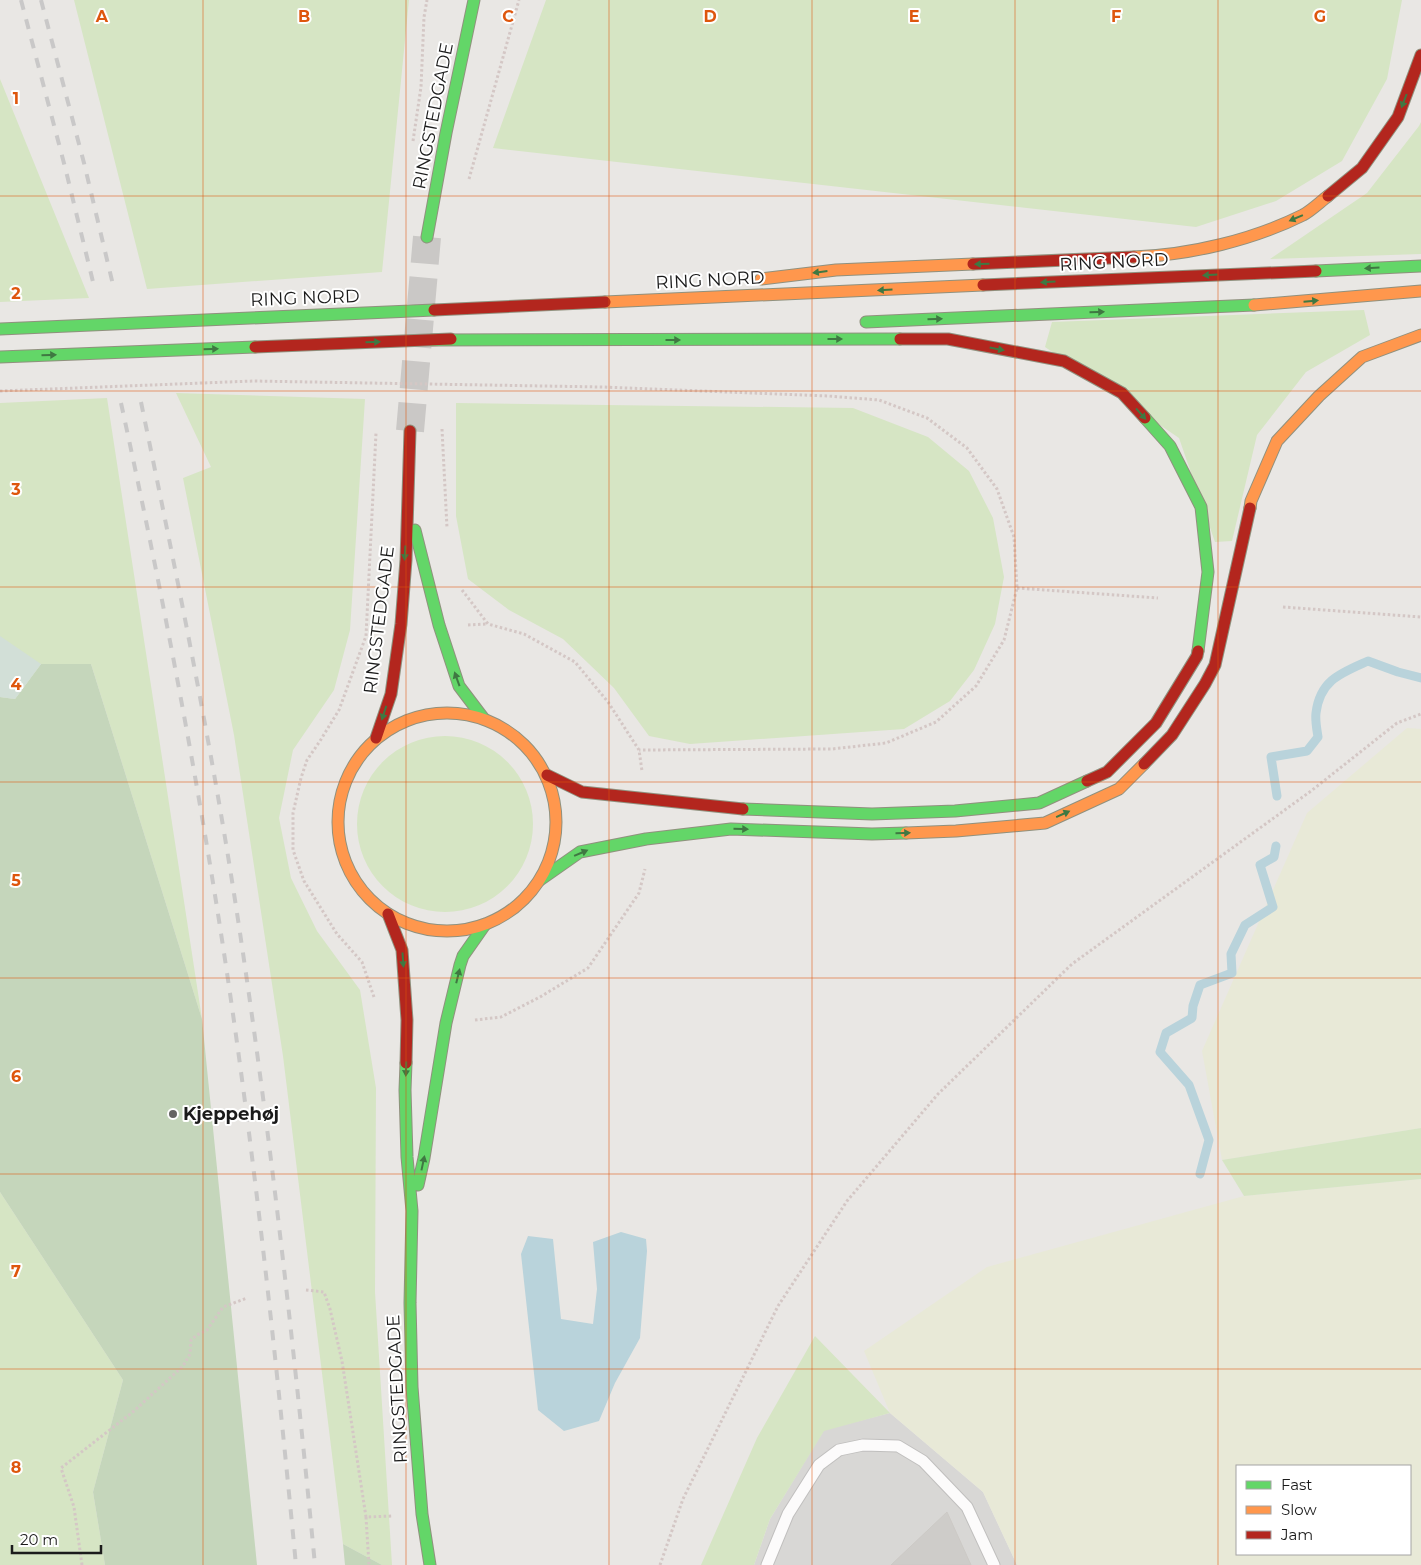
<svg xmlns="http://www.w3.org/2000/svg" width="1421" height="1565" font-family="Montserrat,sans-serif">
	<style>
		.residential { fill: #d8d7d5 }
		.farmland { fill: #e8e9d7; fill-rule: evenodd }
		.grass { fill: #d6e5c4 }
		.forest { fill: #c5d6bb }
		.wetland { fill: #d2dfd7 }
		.water { fill: #b9d3db }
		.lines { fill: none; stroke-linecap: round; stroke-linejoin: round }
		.stream { stroke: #b9d3db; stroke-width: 9 }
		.building { fill: #ceccc9; stroke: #ccc9c5 }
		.primary-tunnel { stroke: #cac8c6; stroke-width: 28; stroke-dasharray: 28 14; stroke-linecap: butt }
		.lane-casing { stroke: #c0bfbe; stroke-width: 13 }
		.fast-casing { stroke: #90917e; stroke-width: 13 }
		.slow-casing { stroke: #90917e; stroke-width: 13 }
		.jam-casing { stroke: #90917e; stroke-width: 13 }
		.path { stroke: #d4c7c5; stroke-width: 3; stroke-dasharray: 2.5 2.5; stroke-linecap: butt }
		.lane { stroke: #fcfbfb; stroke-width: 11 }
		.fast { stroke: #63d668; stroke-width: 11 }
		.slow { stroke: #ff974d; stroke-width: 11 }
		.jam { stroke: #b3261e; stroke-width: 11 }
		.rail { stroke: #c9c8c8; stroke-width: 4; stroke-dasharray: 10 10; stroke-linecap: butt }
		.oneway { fill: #3f7842 }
		.grid { fill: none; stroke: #de560d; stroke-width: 1; stroke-opacity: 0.55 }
		.poi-dot { fill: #636261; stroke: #fff; stroke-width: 2 }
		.labels { text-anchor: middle; stroke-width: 4; stroke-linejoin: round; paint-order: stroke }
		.street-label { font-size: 18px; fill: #1b1b1b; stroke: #fff }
		.poi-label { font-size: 18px; font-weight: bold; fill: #1b1b1b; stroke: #fff; text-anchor: start }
		.grid-label { font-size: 16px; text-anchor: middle; font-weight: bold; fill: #de560d; stroke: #fff; stroke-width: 4; stroke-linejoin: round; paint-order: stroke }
	</style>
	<rect width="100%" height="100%" fill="#e9e7e4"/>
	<path class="residential" d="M890,1413L983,1492L1017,1565H754L770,1519L824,1430Z"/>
	<path class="farmland" d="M1407,728L1421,729V1128L1222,1160L1202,1051L1307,813Z
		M1421,1179V1565H1017L983,1492L890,1413L864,1351L987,1267L1244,1196ZM1237,1466H1410V1554H1237Z"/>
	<path class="grass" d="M74,0H409L382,272L147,289Z
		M546,0H1402L1387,79L1342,161L1276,201L1196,227L493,148Z
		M0,79L89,298L0,302Z
		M1421,122V254L1270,259L1367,193L1419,126Z
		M1364,310L1370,335L1306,372L1257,435L1232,541L1215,542L1179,438L1045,347L1052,322Z
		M176,393L365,399L350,630L334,690L293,750L279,818L291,878L317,931L360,990L376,1088L375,1292L392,1565H382L343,1544L283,1056L234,735L183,478L211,467Z
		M107,398L202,1019L91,664H41L15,699L0,697V403Z
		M456,403L853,408L928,437L969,471L993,518L1004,577L995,624L974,670L950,701L904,729L690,744L649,736L614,688L563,639L509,610L468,579L456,516Z
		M357 824a88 88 0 1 1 176 0a88 88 0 1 1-176 0Z
		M1421,1128V1179L1244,1196L1222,1160Z
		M0,1192L123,1380L93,1492L105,1565H0Z
		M815,1336L890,1413L824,1431L770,1519L754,1565H701L757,1438Z"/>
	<path class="forest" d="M41,664H91L202,1019L257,1565H105L93,1492L123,1380L0,1192V697L15,699Z
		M343,1544L382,1565H345Z"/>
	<path class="wetland" d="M0,636L41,664L15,699L0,697Z"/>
	<path class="water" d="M621,1232L646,1239L647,1251L640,1338L615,1383L599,1421L564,1431L538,1410L521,1254L528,1236L553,1239L561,1319L593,1324L597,1289L593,1242Z"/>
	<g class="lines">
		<path class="stream" d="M1277,796L1271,757L1307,751L1318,737C1317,730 1315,721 1316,713C1320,680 1341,673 1368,661L1398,672L1421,678
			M1200,1174L1209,1140L1189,1085L1160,1052L1166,1033L1192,1018L1193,1006L1200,985L1232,973L1231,954L1245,925L1273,907L1260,865L1274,857L1276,846"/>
	</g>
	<path class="building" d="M947,1512L971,1565H891Z"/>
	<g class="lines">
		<path class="primary-tunnel" d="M410,431L427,237"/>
		<defs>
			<path id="lane" d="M767,1565L788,1514L819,1465L839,1450L863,1445L898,1446L923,1461L967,1507L994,1565"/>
			<path id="fast" d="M427,237L446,133L474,0
				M1316,271L1421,266
				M866,322L1254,305
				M0,329L434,310
				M432,340L900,339
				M0,357L255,347
				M1145,418L1170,446L1201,507L1208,572L1198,651
				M415,530L439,625L459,686L484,719
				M743,809L872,814L955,811L1039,803L1087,781
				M540,880L580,852L646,839L731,829L872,834L906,833
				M406,1063L405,1090L407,1157L412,1211L410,1303L412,1387L422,1514L430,1565
				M418,1185L424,1158L446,1023L460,965L463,956L484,926"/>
			<path id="slow" d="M1134,257C1190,255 1253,240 1303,215C1312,210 1320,202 1328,196
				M761,279L836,270L973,264
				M605,302L983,285
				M1254,305L1421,291
				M1250,508L1251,501L1277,441L1319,396L1362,357L1421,335
				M338 822a109 109 0 1 1 218 0a109 109 0 1 1-218 0Z
				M906,833L956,831L1045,823L1119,789L1144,764"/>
			<path id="jam" d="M1328,196L1362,168L1398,117L1421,55
				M973,264L1134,257
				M983,285L1316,271
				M434,310L605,302
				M900,339H948L1064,361L1122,393L1145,418
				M255,347L451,339
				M376,738L391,694L401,624L406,560L410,431
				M1144,764L1172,735L1205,684L1215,665L1250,508
				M547,775L582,792L743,809
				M1087,781L1107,772L1156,723L1197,656L1198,651
				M388,914L402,950L407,1020L406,1063"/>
		</defs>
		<use href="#lane" class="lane-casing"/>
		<use href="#fast" class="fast-casing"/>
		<use href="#slow" class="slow-casing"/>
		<use href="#jam" class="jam-casing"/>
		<path class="path" d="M413,141L421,87L424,17L427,0
			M469,179L519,0
			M0,391L253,381L602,387L828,396L879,400L927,418L967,448L997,489L1014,537L1017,588L1004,640L976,686L936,722L886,743L832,749L639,750
			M442,429L447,528
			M1017,588L1158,598
			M462,590L488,624L524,634L575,662L608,702L639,750L642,771
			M1283,607L1421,617
			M468,625L487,624
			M374,997L362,962L337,934L304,881L293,850V813L301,778L307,760L320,741L339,710L366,636L376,433
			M475,1020L501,1017L540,997L588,968L639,893L645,869
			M306,1290L324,1292L330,1309L342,1361L366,1517L393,1516
			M366,1517L369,1565
			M82,1565L74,1507L61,1468L134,1411L183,1366L190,1354L191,1340L197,1335L207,1330L223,1307L247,1298
			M660,1565L683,1499L778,1306L847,1201L938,1094L1072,964L1311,791L1397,723L1421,714"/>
		<use href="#lane" class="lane"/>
		<use href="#fast" class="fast"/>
		<use href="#slow" class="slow"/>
		<use href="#jam" class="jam"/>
		<path class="rail" d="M21,0L65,167L95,290
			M41,0L84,163L114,289
			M141,402C176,572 211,742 237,913C270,1130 294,1347 315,1565
			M121,403C158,573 191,743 218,914C252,1130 275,1347 296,1565"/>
	</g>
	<defs><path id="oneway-solid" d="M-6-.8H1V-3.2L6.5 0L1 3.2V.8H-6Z" transform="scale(1.25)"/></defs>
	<g class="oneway">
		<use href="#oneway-solid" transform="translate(1404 101) rotate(111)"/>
		<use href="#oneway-solid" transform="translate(1296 218) rotate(157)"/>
		<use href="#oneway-solid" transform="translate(982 264) rotate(178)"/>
		<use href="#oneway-solid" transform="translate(1372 268) rotate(177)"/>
		<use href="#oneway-solid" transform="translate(820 272) rotate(173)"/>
		<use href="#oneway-solid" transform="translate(1210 275) rotate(177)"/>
		<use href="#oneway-solid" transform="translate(1048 282) rotate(177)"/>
		<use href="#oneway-solid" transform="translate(885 290) rotate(177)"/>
		<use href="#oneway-solid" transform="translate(1311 301) rotate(-5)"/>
		<use href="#oneway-solid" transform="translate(1097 312) rotate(-2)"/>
		<use href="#oneway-solid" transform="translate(935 319) rotate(-2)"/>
		<use href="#oneway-solid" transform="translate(835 339)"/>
		<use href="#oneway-solid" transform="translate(673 340)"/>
		<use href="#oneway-solid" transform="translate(373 342) rotate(-2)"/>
		<use href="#oneway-solid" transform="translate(211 349) rotate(-2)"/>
		<use href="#oneway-solid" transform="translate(997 349) rotate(11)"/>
		<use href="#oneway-solid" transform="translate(49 355) rotate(-2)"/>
		<use href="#oneway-solid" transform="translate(1141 414) rotate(48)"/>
		<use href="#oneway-solid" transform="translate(405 553) rotate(93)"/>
		<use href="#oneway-solid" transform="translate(457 679) rotate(-110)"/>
		<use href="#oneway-solid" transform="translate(384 713) rotate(108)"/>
		<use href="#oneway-solid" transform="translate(1063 814) rotate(-24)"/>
		<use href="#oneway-solid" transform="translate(741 829) rotate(2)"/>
		<use href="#oneway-solid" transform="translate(903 833) rotate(-2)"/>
		<use href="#oneway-solid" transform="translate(581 853) rotate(-23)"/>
		<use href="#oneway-solid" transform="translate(403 960) rotate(86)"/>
		<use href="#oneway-solid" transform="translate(458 976) rotate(-76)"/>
		<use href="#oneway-solid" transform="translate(406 1069) rotate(92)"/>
		<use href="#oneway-solid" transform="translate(423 1163) rotate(-78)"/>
	</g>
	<path class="grid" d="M203,0V1565M406,0V1565M609,0V1565M812,0V1565M1015,0V1565M1218,0V1565M0,196H1421M0,391H1421M0,587H1421M0,782H1421M0,978H1421M0,1174H1421M0,1369H1421"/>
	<circle class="poi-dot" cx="173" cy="1114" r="5"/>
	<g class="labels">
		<g class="street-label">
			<text transform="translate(433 116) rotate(-79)" y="6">RINGSTEDGADE</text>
			<text transform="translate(1114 262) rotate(-3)" y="6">RING NORD</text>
			<text transform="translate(710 280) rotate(-3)" y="6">RING NORD</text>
			<text transform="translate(305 298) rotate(-2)" y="6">RING NORD</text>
			<text transform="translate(379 620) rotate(-83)" y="6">RINGSTEDGADE</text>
			<text transform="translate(397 1389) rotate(-93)" y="6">RINGSTEDGADE</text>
		</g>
		<g class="poi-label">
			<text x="183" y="1120">Kjeppehøj</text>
		</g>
	</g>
	<g class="grid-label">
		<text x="102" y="22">A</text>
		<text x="304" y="22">B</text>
		<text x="508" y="22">C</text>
		<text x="710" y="22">D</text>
		<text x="914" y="22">E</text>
		<text x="1116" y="22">F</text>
		<text x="1320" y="22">G</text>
		<text x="16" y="104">1</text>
		<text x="16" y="299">2</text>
		<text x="16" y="495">3</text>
		<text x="16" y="690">4</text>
		<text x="16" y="886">5</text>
		<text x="16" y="1082">6</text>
		<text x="16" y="1277">7</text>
		<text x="16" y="1473">8</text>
	</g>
	<rect x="1236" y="1465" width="175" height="90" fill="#ffffff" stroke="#a4a4a4"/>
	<rect x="1246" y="1481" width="25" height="8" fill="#63d668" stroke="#a4a4a4"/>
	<text x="1281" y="1490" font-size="15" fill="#1b1b1b">Fast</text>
	<rect x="1246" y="1506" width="25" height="8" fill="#ff974d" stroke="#a4a4a4"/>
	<text x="1281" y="1515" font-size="15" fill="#1b1b1b">Slow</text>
	<rect x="1246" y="1531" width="25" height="8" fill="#b3261e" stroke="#a4a4a4"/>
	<text x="1281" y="1540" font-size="15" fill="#1b1b1b">Jam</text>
	<path d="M12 1545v8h89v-8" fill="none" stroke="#1b1b1b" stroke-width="2.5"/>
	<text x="20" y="1545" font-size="15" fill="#1b1b1b" stroke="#ffffff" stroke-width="4" paint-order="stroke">20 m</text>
</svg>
